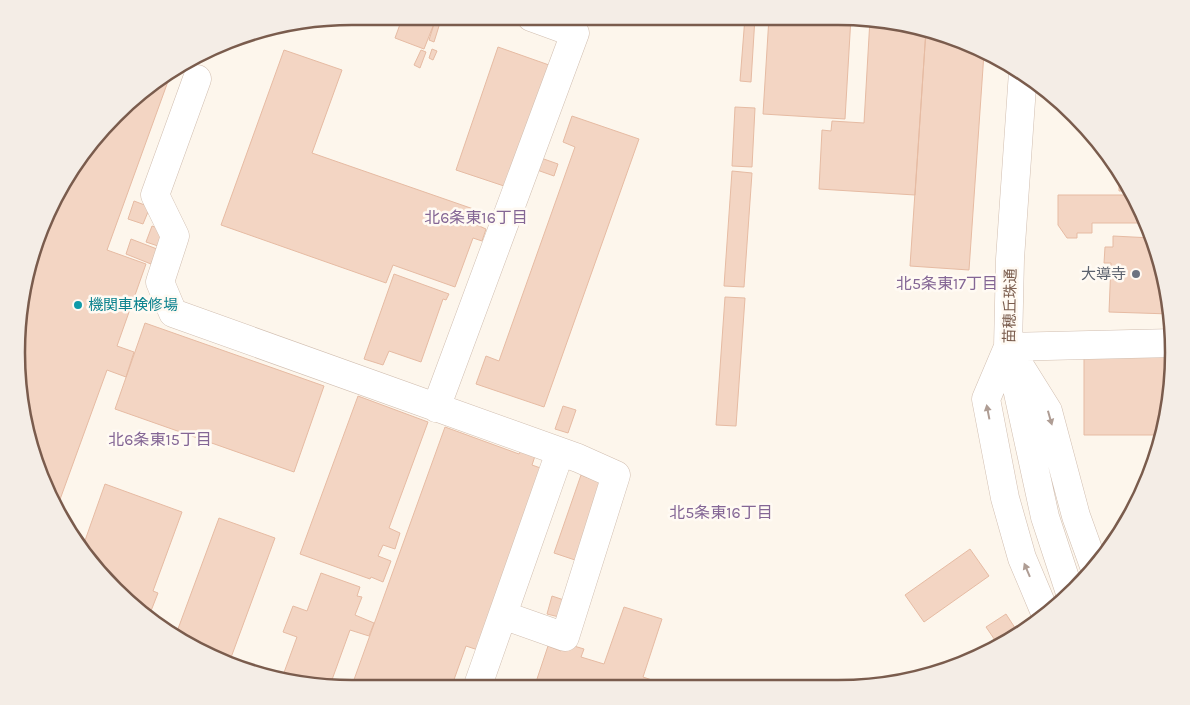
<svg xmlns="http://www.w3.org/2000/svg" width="1190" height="705" font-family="Karla,'Noto Sans JP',sans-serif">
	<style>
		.building { fill: #f3d5c3; stroke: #e6bba3 }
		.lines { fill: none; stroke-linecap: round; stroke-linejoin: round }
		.minor-casing { stroke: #d1beb0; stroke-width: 29 }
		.minor { stroke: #fff; stroke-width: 28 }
		.oneway { fill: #af9d94 }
		.worship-dot { fill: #6b7280; stroke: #fffaf3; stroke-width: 2 }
		.culture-dot { fill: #0f9aa8; stroke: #fffaf3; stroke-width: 2 }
		.labels { text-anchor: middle; stroke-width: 5; stroke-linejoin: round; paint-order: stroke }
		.worship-label { font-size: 15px; fill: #5b616d; stroke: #fffaf3; text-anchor: end }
		.culture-label { font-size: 15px; fill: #0d838f; stroke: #fffaf3; text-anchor: start }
		.street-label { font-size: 15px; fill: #7a5c4d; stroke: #fffaf3 }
		.neighbourhood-label { font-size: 16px; fill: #846695; stroke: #fffaf3 }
		.rim { fill: none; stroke: #7a5c4d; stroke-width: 2.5 }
	</style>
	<rect width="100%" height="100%" fill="#fdf6ec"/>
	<path class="building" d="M403,16H437L424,49L395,38Z
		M602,17H619L617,22Z
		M745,17H755L751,82L740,81Z
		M769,17H851L845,119L763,114Z
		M870,19L926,30L915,195L819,189L822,130L831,131L832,121L864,123Z
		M434,24L439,26L434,42L429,40Z
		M926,30L946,34L984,53L969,270L910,266Z
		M498,47L549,65L507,187L456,170Z
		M432,49L437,51L433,60L429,58Z
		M284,50L342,70L312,153L482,212L477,225L486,229L482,241L473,238L455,287L393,265L386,283L221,225Z
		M421,50L426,52L420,68L414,65Z
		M171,73L107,250L146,264L117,346L134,352L126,377L107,370L58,505L34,460L16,352L34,245L73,165L148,86Z
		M735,107L755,108L752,167L732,166Z
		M572,116L639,139L544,407L476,384L486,356L499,361L575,147L563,142Z
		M541,158L558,164L554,176L537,170Z
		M1119,169L1130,191H1119Z
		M732,171L752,173L744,287L724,286Z
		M1058,195H1133L1147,223H1092V233H1077V238H1067L1058,225Z
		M134,201L150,207L143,224L128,219Z
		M152,226L163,230L158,246L146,242Z
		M1113,236L1152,238L1159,260L1158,282H1166L1170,314L1109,312L1111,263H1104L1105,247H1113Z
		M131,239L157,249L151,264L126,254Z
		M394,274L449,294L446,300L443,299L421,362L389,351L383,365L364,359Z
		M725,297L745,298L736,426L716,425Z
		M145,323L324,386L294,472L115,409Z
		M1084,356H1173L1167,418L1162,435H1084Z
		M358,396L428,422L389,528L400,533L395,549L383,545L378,556L391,561L383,582L371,577L370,579L300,554Z
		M563,406L576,410L568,433L555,429Z
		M445,427L519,454L522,448L536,453L532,465L546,470L481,651L466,646L451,688H351Z
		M581,475L605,484L578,561L554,553Z
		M105,484L182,512L153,591L158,593L149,616L86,557L82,549Z
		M219,518L275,538L229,663L175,637Z
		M970,549L989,576L924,622L905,595Z
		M321,573L360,587L357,596L362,597L355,615L374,623L369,636L350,630L329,688L282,678L297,637L283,632L293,606L307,611Z
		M552,596L564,600L559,617L547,614Z
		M624,607L662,619L643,677L664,684L663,688H534L548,646L561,651L564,643L584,649L581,657L604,664Z
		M1006,614L1019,634L999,646L986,627Z"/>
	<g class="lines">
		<defs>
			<path id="minor" d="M1023,72L1010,259L1008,347L1045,517L1070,593
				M197,79L155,195L175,236L160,282L173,313L578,458L616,475L565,637L503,615
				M1008,347L986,399L1005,498L1022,558L1046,615
				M1008,347L1173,343
				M1018,363L1048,411L1076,516L1094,566
				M436,408L575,33L531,17
				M477,688L560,452"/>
		</defs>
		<use href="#minor" class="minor-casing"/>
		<use href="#minor" class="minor"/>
	</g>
	<defs><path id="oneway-solid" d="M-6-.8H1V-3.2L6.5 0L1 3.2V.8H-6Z" transform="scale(1.25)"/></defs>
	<g class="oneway">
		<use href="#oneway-solid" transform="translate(988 412) rotate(-101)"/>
		<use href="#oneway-solid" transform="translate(1050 418) rotate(74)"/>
		<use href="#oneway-solid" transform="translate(1027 570) rotate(-113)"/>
	</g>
	<circle class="worship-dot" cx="1136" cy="274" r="5"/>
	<circle class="culture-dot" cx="78" cy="305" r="5"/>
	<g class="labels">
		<g class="worship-label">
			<text x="1126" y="279">大導寺</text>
		</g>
		<g class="culture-label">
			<text x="88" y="310">機関車検修場</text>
		</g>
		<g class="street-label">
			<text transform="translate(1010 306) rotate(-89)" y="5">苗穂丘珠通</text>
		</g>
		<g class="neighbourhood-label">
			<text x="476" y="223">北6条東16丁目</text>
			<text x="947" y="289">北5条東17丁目</text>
			<text x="160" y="445">北6条東15丁目</text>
			<text x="721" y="518">北5条東16丁目</text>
		</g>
	</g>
	<path d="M0 0H1190V705H0ZM352 25H838A327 327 0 0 1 1165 352V353A327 327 0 0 1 838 680H352A327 327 0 0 1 25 353V352A327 327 0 0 1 352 25Z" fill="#f4ede6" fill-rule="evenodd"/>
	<path class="rim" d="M352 25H838A327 327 0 0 1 1165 352V353A327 327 0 0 1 838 680H352A327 327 0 0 1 25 353V352A327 327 0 0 1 352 25Z"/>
</svg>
